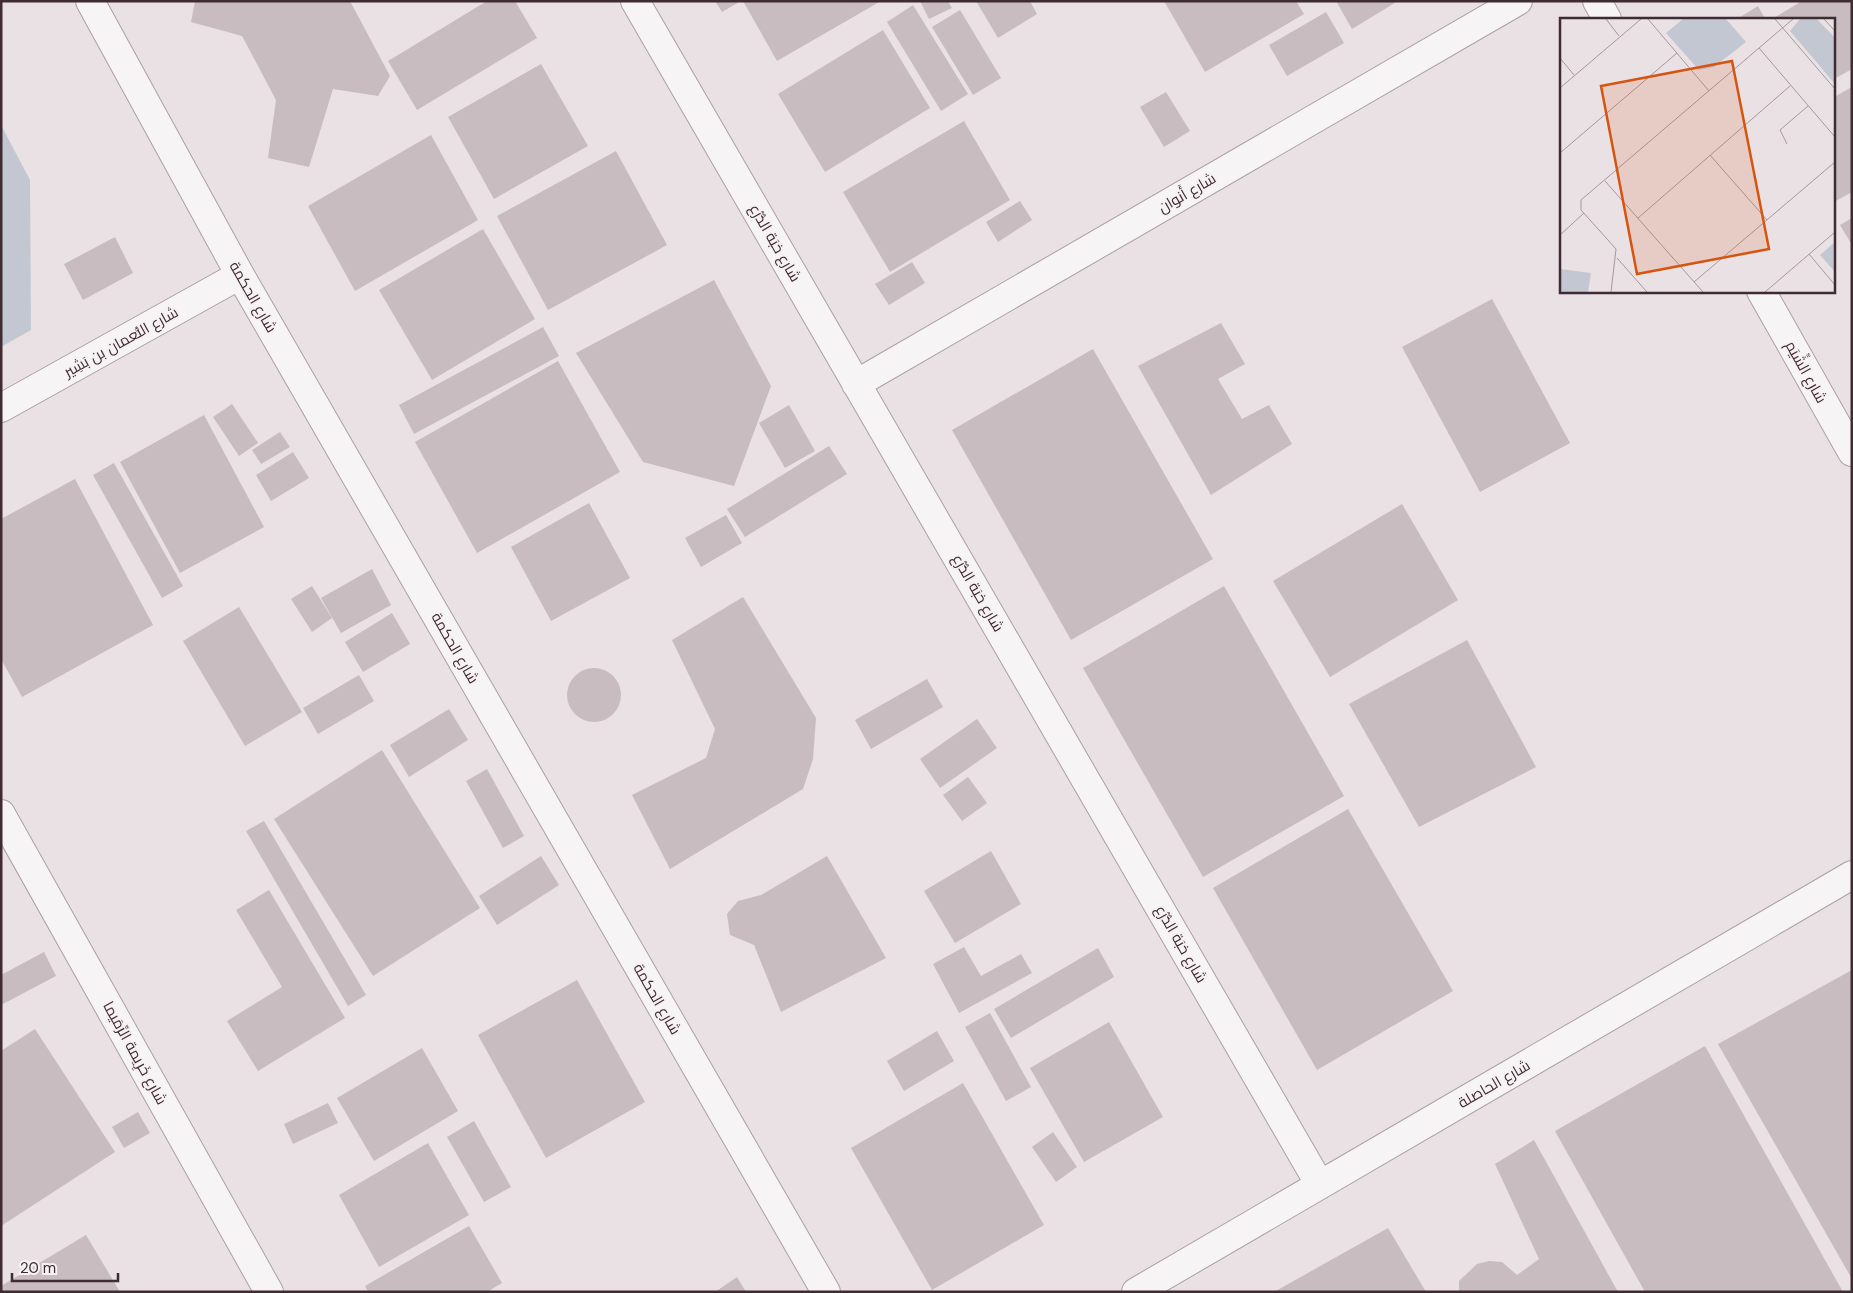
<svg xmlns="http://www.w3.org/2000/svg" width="1853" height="1293" font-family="'DM Sans',Cairo,sans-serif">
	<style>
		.green { fill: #c3c7d2 }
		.building { fill: #c8bcc0 }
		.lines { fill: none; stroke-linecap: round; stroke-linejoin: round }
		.minor-casing { stroke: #ac9fa4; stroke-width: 30 }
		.minor { stroke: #f7f4f5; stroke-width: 28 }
		.labels { text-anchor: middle; stroke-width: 4; stroke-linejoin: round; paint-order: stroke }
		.street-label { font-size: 15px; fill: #3f2b32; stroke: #f6f1f3 }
		.inset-road { fill: none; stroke: #a5989d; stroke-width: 1 }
		.view { fill: #d75410; fill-opacity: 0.15; stroke: #d75410; stroke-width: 2.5 }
		.inset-edge { fill: none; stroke: #3f2b32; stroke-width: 2.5 }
	</style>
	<rect width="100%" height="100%" fill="#e9e1e4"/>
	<path class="green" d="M1,125L30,180L31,330L1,347Z"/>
	<path class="building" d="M195,1H350L390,76L378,96L333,89L309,167L268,158L276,100L242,36L191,22Z
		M487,1H515L537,38L417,110L388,61Z
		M715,1H741L722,12Z
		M743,1H881L777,61Z
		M920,1H948L952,8L929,19Z
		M976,1H1030L1037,14L998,38Z
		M1164,1H1296L1304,14L1205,72Z
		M1336,1H1398L1352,29Z
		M1802,1H1852V69L1834,79V19H1772Z
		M913,5L968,94L941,111L887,22Z
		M1758,6L1765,19H1737Z
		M960,10L1001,78L973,95L932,27Z
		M1326,12L1344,43L1287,76L1269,45Z
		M883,30L930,108L825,172L778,94Z
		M541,64L588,146L494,199L448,117Z
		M1852,87V192L1834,202V97Z
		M1166,92L1190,131L1164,147L1140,107Z
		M964,121L1010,200L890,272L843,192Z
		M431,135L478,220L355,291L308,206Z
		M616,151L667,245L548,310L497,216Z
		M1020,201L1032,220L998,242L986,222Z
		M1852,218V245L1840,225Z
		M483,229L535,319L432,380L379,290Z
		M115,237L133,273L83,300L64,264Z
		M912,262L925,283L889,305L875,284Z
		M714,280L771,386L734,486L643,462L576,353Z
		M1492,299L1570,443L1480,492L1402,347Z
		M1221,323L1245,364L1218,379L1242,419L1269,405L1292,444L1211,495L1138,366Z
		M543,327L559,356L414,434L399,405Z
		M1093,349L1213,559L1071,640L952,430Z
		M558,361L620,472L477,553L415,442Z
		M232,404L258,443L239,456L213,417Z
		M789,405L815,451L785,468L759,423Z
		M204,415L264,527L180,573L120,462Z
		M280,432L290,447L261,464L252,450Z
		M829,446L847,474L745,537L727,509Z
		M293,452L309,478L271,501L256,475Z
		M114,463L183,586L162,598L93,475Z
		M75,479L153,625L22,697L1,659V519Z
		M589,503L630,578L551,621L511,547Z
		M1402,504L1458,600L1330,677L1273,581Z
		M726,515L742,543L701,567L685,538Z
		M372,569L391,605L341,633L321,598Z
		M312,586L332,618L312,632L291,599Z
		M1224,586L1344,796L1203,877L1083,668Z
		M743,597L816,718L813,759L803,789L670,869L632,795L706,758L715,729L672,640Z
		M239,607L302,712L245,746L183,641Z
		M392,613L410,644L363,672L345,642Z
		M1467,640L1536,767L1419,827L1349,704Z
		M567 695a27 27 0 1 1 54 0a27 27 0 1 1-54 0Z
		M359,675L374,701L318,734L303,708Z
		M927,679L943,707L871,749L855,720Z
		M449,709L468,740L409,777L390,745Z
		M977,719L997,748L940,788L920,759Z
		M382,750L480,908L373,976L274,819Z
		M487,769L524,836L503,848L466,781Z
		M968,777L987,803L962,821L943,795Z
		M1348,809L1453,991L1317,1070L1213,888Z
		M264,821L366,995L348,1006L246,831Z
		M991,851L1021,904L955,943L924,891Z
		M541,856L559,885L497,925L479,896Z
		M827,856L886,958L781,1012L754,945L730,935L727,914L738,901L761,895Z
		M269,890L345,1018L258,1071L227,1021L282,987L236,910Z
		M964,947L981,976L1021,954L1032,973L959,1013L933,964Z
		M1098,948L1114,977L1011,1038L994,1009Z
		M44,952L56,976L1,1005V975Z
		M1852,970V1279L1718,1044Z
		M577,980L645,1102L546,1158L478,1035Z
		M990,1013L1031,1087L1006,1101L965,1027Z
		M1109,1022L1163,1117L1084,1162L1030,1068Z
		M35,1029L115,1152L1,1226V1051Z
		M937,1031L954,1061L904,1091L887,1061Z
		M1705,1046L1843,1292H1645L1555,1131Z
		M422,1048L458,1111L374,1161L337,1098Z
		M963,1083L1044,1225L932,1290L851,1148Z
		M328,1103L338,1123L293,1144L284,1124Z
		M138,1112L150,1133L124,1148L112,1127Z
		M474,1121L511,1187L484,1202L447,1137Z
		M1053,1132L1077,1167L1056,1182L1032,1147Z
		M1534,1140L1618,1292H1459V1281L1477,1264L1489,1261L1502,1262L1517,1275L1539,1259L1495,1164Z
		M428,1143L469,1215L379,1267L339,1195Z
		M469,1226L502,1283L487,1292H368L365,1286Z
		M1388,1228L1426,1292H1274Z
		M86,1235L120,1292H1V1286Z
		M737,1277L746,1292H715Z"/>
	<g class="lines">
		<defs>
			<path id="minor" d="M90,1L240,275L826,1292
				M635,1L1320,1185
				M1597,1L1607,19
				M1761,291L1852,452
				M856,384L1518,1
				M1,408L240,275
				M1,814L269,1292
				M1136,1292L1852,875"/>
		</defs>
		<use href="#minor" class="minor-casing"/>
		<use href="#minor" class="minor"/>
	</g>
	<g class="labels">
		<g class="street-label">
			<text transform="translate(1187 193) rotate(-30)" y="5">شارع أَنوان</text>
			<text transform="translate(775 243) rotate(60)" y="5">شارع خبَة الدُّرُع</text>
			<text transform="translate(253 297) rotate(60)" y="5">شارع الحكمة</text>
			<text transform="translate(121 342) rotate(-29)" y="5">شارع النُّعمان بن بَشِير</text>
			<text transform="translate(1806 372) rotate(61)" y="5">شارع الشِّيَم</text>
			<text transform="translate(978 593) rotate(60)" y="5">شارع خبَة الدُّرُع</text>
			<text transform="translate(455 648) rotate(60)" y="5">شارع الحكمة</text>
			<text transform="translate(1181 944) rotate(60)" y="5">شارع خبَة الدُّرُع</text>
			<text transform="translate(657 999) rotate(60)" y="5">شارع الحكمة</text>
			<text transform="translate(135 1053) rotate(61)" y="5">شارع خَرِيمة الرِّمَيما</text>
			<text transform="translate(1494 1084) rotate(-30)" y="5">شارع الحاصلة</text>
		</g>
	</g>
	<g transform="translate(1560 18)">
		<rect width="275" height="275" fill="#e9e1e4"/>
		<path d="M123,1H166L186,24L154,49L139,52L106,15ZM240,1H257L275,20V66L230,13ZM275,224V254L260,237ZM0,251L31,255L28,274H0Z" fill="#c3c7d2"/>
		<path class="inset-road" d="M46,1L59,18M88,1L149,73M215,1L275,71M264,1L275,13M199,30L275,119M0,40L14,57M0,70L81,1M227,126L220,112L248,88M0,135L117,35M150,137L207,202M45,163L143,274M78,200L230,68M0,217L24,195M249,236L275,267M57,240L87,274M134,264L275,144M51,274L56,231L21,192V182L233,1M205,274L275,214"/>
		<path class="view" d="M172,43L209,231L77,256L41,68Z"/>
		<rect width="275" height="275" class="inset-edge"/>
	</g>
	<rect width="1853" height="1293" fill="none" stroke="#3f2b32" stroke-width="5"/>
	<path d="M12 1273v8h106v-8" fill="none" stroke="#3f2b32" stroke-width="2.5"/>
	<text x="20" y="1273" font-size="15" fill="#3f2b32" stroke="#f6f1f3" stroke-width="4" paint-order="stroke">20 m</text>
</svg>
